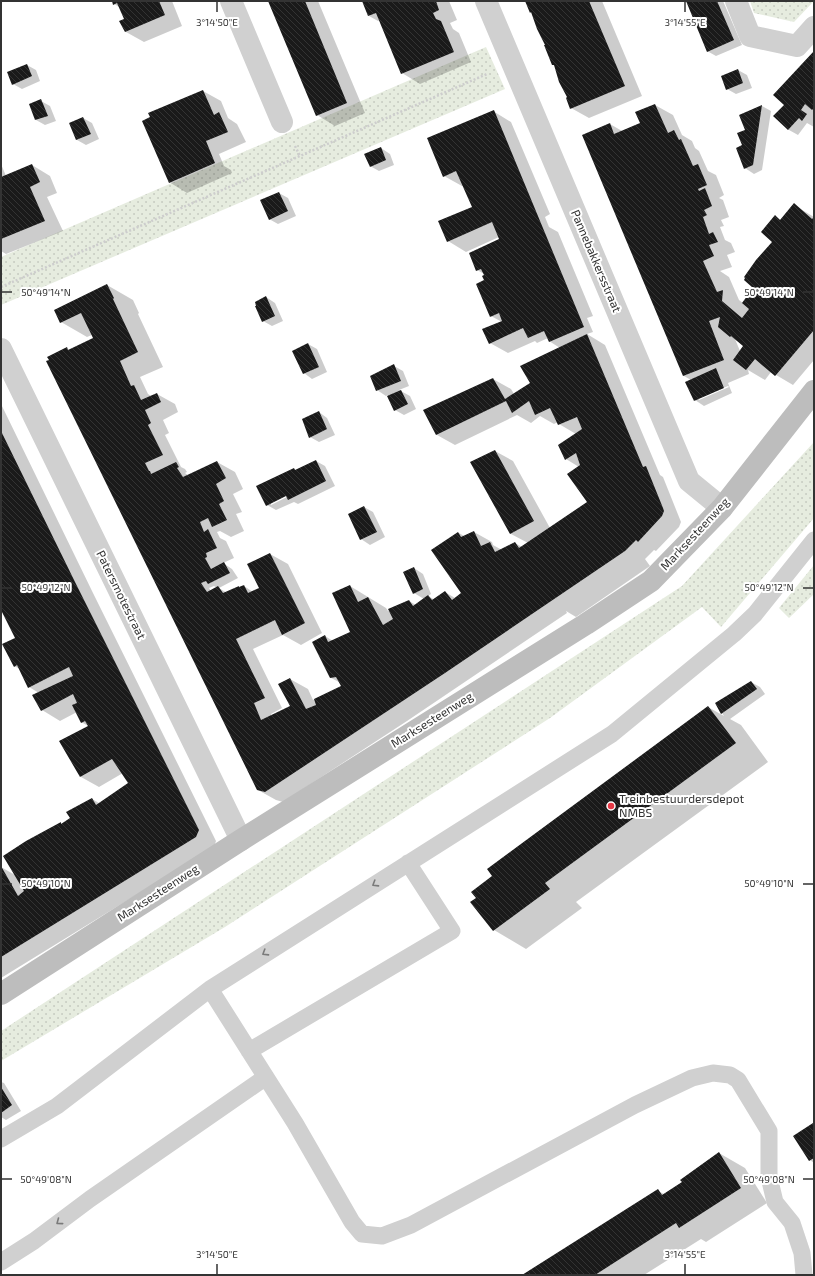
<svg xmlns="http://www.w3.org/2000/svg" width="815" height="1276" font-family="'Exo 2',sans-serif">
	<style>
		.grass { fill: url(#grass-dots) }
		.shadow { fill: #0003; fill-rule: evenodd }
		.building { fill: url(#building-back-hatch) }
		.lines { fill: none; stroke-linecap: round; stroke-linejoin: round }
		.path { stroke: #cdcdcd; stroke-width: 2.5; stroke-dasharray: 2 2; stroke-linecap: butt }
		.lane { stroke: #d0d0d0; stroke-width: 17 }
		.street { stroke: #d0d0d0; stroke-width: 22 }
		.secondary { stroke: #bdbdbd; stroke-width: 22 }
		.oneway { stroke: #7a7a7a }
		.ticks { fill: none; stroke: #333; stroke-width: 1.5 }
		.poi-dot { fill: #e63946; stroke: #fff; stroke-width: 1.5 }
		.labels { text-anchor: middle; stroke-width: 4; stroke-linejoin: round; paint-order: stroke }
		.street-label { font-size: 12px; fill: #333; stroke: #fff }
		.poi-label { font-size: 12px; fill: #333; stroke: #fff; text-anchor: start }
		.ticks-label { font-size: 10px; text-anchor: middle; fill: #333; stroke: #fff; stroke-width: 4; stroke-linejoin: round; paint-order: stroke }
	</style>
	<defs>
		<pattern id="grass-dots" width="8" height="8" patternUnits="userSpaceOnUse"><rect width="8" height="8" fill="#e6ecdf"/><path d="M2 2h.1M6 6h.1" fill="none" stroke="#c6cbc0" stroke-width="1.8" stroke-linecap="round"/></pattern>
		<pattern id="building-back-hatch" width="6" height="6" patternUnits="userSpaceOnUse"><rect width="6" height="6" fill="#1a1a1a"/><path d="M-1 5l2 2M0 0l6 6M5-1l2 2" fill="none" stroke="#333"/></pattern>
	</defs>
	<rect width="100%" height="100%" fill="#fff"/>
	<path class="grass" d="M750,1H814L794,22L754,13Z
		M486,47L505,89L1,305V257Z
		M814,442V518L721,627L702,607L550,718L225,927L1,1061V1031L682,586Z
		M814,565V594L789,618L779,608Z"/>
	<path class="shadow" d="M113,1H172L182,26L144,42L126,32L125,19L121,8L114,4Z
		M269,1H318L365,113L335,126L317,115Z
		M363,1H449L457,20L450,23L453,29L459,33L471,62L420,84L402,73L380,20L378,21L369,16Z
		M526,1H602L642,96L589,118L571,108L569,98L555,66L553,65L547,45L533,13L531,12Z
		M684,1H723L742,45L716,56L707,51L688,3Z
		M814,53V127L807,123L798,135L789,130L774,116L784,106Z
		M27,65L36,70L40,81L22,89L13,84Z
		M738,70L747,75L752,88L736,94L727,89Z
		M203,91L221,101L228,118L237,124L246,142L219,154L224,166L231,170L232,173L187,193L169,182L151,118Z
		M41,101L50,106L56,121L45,125L36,120Z
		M655,105L673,115L682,135L692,141L695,148L699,151L708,171L716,175L724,195L719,198L723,200L729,217L721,220L724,226L720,227L725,240L731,243L735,252L727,255L732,267L720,271L729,277L739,300L743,303L755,288L773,241L776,217L781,220L794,205L814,217V360L793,385L771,372L765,380L748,370L749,374L728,383L732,393L704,406L695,400L691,380L684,376L645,283L610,124L622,131L641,123ZM735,339L744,346L740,351ZM728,386L729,387L699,400V398Z
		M762,106L771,111L762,170L754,174L745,168L744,146L746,131L740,115Z
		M493,111L511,122L550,214L545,217L549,227L558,232L593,316L587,318L593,332L587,334L605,345L660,475L663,477L681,522L679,527L656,551L654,550L645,559L650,566L576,617L566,611L567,613L407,721L283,802L276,800L258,790L67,349L70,350L94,339L92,335L87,337L61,322L107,285L133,300L139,313L138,314L163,367L140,377L148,394L151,396L157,394L175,404L178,412L163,420L169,433L165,435L181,467L185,469L187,472L185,473L189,476L217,462L235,472L243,489L233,494L242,512L236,514L244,531L231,537L220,531L217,532L220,538L226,541L234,558L223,563L232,569L238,578L219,588L227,593L244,586L253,592L259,589L270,554L288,564L322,633L301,645L283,635L253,649L282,708L271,714L272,716L291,707L290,679L308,689L313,700L343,686L341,683L331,678L325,636L333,641L352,632L350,586L386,608L388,611L409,601L416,605L424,599L414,593V568L423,574L431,594L428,596L435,600L445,592L455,598L463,594L459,533L464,536L474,532L492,542L493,545L502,550L515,543L522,547L528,543L511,534L471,463L495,451L513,461L550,528L587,503L579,467L566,459L576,434L559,424L558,422L554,424L540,416L531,423L517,415L455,445L437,435L425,411L493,379L511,389L514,394L532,383L560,348L549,341L548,338L537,343L535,341L508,353L490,343L502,322L491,316L485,281L486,275L477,270L500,240L499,237L466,252L448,241L473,207L464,186H462L444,176ZM214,586L217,588L211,591L209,588Z
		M83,118L92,123L99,139L86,145L77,140L70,123Z
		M381,148L390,154L394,165L379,171L370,166Z
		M1,164L6,176L32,165L50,176L57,193L47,197L63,231L6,254L1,251Z
		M279,193L288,198L296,216L278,224L269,219L262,200Z
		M266,297L275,303L283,321L272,326L263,321Z
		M308,344L317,349L327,372L312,379L304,373Z
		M394,366L403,371L409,386L399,390L410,396L416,409L404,415L395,410L388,395L386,396L377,390Z
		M1,404L93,593L216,841L214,847L1,978V867L15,875L61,823L62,824L72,818L92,799L99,803L130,783L123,773L99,787L81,777L60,742L90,727L81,722L77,712L60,721L42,710L39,693L29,687L20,669L14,666L16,638L1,609Z
		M319,412L327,418L335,435L319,442L310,437Z
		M316,461L325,466L335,486L298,504L294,502L276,510L267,505L294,469L297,471ZM290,493L291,495L271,505V503Z
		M364,507L373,512L385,537L370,545L361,539Z
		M751,682L760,687L765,694L730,719L741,725L768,762L576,902L582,908L526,949L494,930L708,707L724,716L716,704Z
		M1,1082L4,1083L21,1111L6,1120L1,1117Z
		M814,1124V1163L810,1160L795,1136Z
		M719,1153L745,1168L767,1203L706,1242L701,1239L644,1275H524L658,1191L664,1194L683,1182Z"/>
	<path class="building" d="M112,1H159L165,15L125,32L119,21L124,19L117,3L113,5Z
		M268,1H305L347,103L316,116Z
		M362,1H436L439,10L433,13L436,19L441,21L454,52L401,74L376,13L368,16Z
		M525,1H589L625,86L570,109L566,98L567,97L559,82L554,65H552L544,45H545L537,29L531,12L530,13Z
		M686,1H717L734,40L707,52Z
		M814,51V108L812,110L805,104L801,110L807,114L802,121L799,118L788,130L773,116L784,105L773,95Z
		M27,64L32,76L12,85L7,72Z
		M738,69L743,83L726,90L721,76Z
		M203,90L214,115L219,112L228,132L206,141L215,163L169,183L142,121L150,117L148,113Z
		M41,99L48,116L35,120L29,104Z
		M655,104L668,133L674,130L679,140L681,139L693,166L698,164L707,185L698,189L699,191L705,188L712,206L704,210L707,215L703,217L709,234L713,232L718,242L709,245L714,256L703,261L717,292L723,290L722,301L742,318L749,309L742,303L753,288L744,280L745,278L744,277L756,260L772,242L761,232L775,215L780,220L794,203L812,219L814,217V330L776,375L775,376L755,359L746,370L733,360L743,346L731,336L730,337L718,327L720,317L709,321L724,360L683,376L582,135L610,123L614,134L640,123L635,112Z
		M762,105L753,165L744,169L736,148L742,145L737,133L745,130L739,115Z
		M494,110L584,327L549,342L544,331L528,338L523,328L489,344L482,329L502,321L499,313L490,317L476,284L484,280L482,276L484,275L481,269L476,271L469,253L499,239L492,222L447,242L438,221L472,207L456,171L443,177L427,138Z
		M83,117L91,134L76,140L69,123Z
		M381,147L386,160L370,167L364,154Z
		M32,164L40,182L30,187L45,221L1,239V177Z
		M279,192L288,211L269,220L260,200Z
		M107,284L114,298L113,299L138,352L120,361L131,386L134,385L141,400L157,393L161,402L145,410L151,423L148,425L163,455L145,463L149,471H150L151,474L176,462L179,467L177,468L183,477L217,461L226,478L216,484L224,501L219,504L227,520L212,527L208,518L200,522L204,532L208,529L217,548L206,553L207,557L205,558L211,569L224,562L230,573L208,584L206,581L201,583L207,592L218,586L223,593L239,586V587L244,585L248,593L259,588L247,564L270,553L305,623L282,635L275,620L236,639L265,698L254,703L261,720L290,706L278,684L290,678L306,709L316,705L314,699L341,686L336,677L330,678L312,642L325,635L328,642L350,632L332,593L350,585L358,602L368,597L383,625L393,619L388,609L409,600L413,606L428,595L432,600L445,591L452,600L461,593L431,550L458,532L461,537L474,531L481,546L490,542L495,552L515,542L519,548L587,502L567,474L580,465L576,453L565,460L558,445L582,429L577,417L558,425L550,408L535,415L529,401L512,413L506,401L436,435L423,410L493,378L505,399L530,383L520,366L587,334L643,467L646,466L663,508L664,511L662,516L638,542L636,540L625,551L445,673L265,792L257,790L46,361L49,360L47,357L67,347L68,350L93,338L81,313L60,323L54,310Z
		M266,296L275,316L262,322L255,306H256L255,302Z
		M308,343L319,367L303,374L292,351Z
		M394,364L401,381L376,391L370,376Z
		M716,368L724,388L694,401L685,382Z
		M401,390L408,404L394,411L387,396Z
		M319,411L327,429L309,438L302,419Z
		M1,431L75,582L199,830L196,837L1,957V866L18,896L24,891L3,856L26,841L61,822V824L70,818L66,812L92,798L96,805L128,783L112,759L80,777L59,741L88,726L85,721L81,723L72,705L77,703L73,694L41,711L32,695L73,676L69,667L28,688L17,665L14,667L2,644L15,638L1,610Z
		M495,450L534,521L510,534L470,462Z
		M316,460L326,481L288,500L286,496L266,506L256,486L294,468L295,470Z
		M364,506L377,532L360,540L348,514Z
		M414,567L423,589L413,594L403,572Z
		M751,681L757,689L721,714L715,703Z
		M708,706L736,743L545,883L550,889L493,931L470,902L476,898L471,892L492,876L487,869Z
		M1,1087L12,1105L1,1113Z
		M813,1123L814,1158L809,1161L793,1136Z
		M719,1152L741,1188L679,1228L676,1223L595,1275H522L658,1189L662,1195L682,1182L680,1180Z"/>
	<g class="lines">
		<path class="path" d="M295,146L300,156
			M1,287L487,74"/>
		<path class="lane" d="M210,989L295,1123L352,1222L362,1234L382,1236L411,1225L635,1105L692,1078L713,1073L730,1075L738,1080L769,1131V1177L775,1202L792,1223L802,1253L804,1275
			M249,1051L452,931L408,863
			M1,1139L57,1106L210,989L612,734L734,634L755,614L814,540
			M1,1262L34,1241L90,1199L266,1077"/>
		<path class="street" d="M231,1L282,122
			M486,1L689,481L722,508
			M736,1L750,36L797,46L814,27
			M1,349L241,840"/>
		<path class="secondary" d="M1,994L241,840L586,624L651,581L722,508L814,391"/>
	</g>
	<defs><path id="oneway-chevron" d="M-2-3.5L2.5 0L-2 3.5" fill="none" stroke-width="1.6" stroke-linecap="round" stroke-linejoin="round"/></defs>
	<g class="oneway">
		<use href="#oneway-chevron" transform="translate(375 884) rotate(148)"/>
		<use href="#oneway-chevron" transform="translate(265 953) rotate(148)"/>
		<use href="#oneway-chevron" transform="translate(59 1222) rotate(143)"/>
	</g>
	<path class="ticks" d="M217,2V12M685,2V12M2,292H12M803,292H813M2,588H12M803,588H813M2,884H12M803,884H813M2,1179H12M803,1179H813M217,1264V1274M685,1264V1274"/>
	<circle class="poi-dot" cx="611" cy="806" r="4"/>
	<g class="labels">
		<g class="street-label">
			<text transform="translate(596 261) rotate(67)" y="4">Pannebakkersstraat</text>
			<text transform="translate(695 534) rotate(-47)" y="4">Marksesteenweg</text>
			<text transform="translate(121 595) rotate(64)" y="4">Patersmotestraat</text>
			<text transform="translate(432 720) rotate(-32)" y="4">Marksesteenweg</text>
			<text transform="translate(158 893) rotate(-33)" y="4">Marksesteenweg</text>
		</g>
		<g class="poi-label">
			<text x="619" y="803">Treinbestuurdersdepot<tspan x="619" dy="14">NMBS</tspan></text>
		</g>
	</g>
	<g class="ticks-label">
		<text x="217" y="26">3°14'50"E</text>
		<text x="685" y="26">3°14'55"E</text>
		<text x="46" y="296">50°49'14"N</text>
		<text x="769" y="296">50°49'14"N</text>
		<text x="46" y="591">50°49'12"N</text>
		<text x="769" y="591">50°49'12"N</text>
		<text x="46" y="887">50°49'10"N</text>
		<text x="769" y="887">50°49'10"N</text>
		<text x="46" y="1183">50°49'08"N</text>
		<text x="769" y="1183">50°49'08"N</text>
		<text x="217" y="1258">3°14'50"E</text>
		<text x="685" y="1258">3°14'55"E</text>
	</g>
	<rect width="815" height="1276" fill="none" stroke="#333333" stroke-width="4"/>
</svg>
